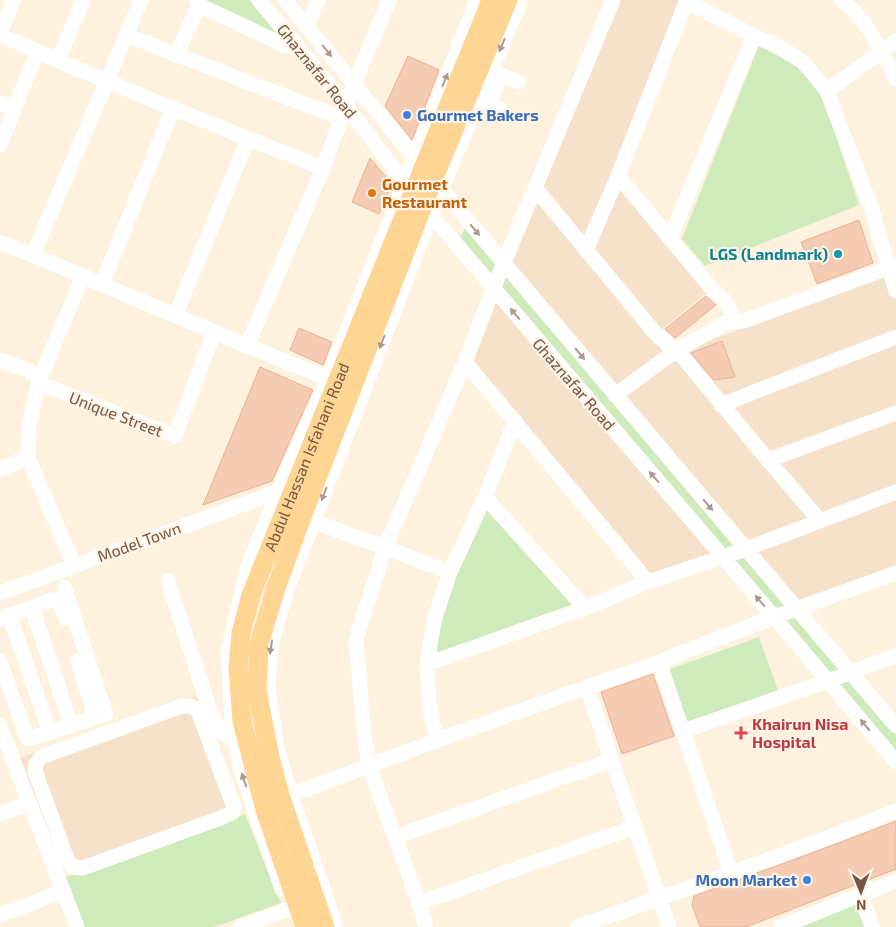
<svg xmlns="http://www.w3.org/2000/svg" width="896" height="927" font-family="'Exo 2',sans-serif">
	<style>
		.residential { fill: #f6e2cb }
		.green { fill: #cfebbb }
		.building { fill: #f5ccb3; stroke: #e8b292 }
		.lines { fill: none; stroke-linecap: round; stroke-linejoin: round }
		.minor { stroke: #fff; stroke-width: 15 }
		.major { stroke: #ffd593; stroke-width: 19 }
		.oneway { fill: #ac998f }
		.shop-dot { fill: #3f7fe0; stroke: #fff4e5; stroke-width: 2 }
		.food-dot { fill: #e8710a; stroke: #fff4e5; stroke-width: 2 }
		.culture-dot { fill: #0f9aa8; stroke: #fff4e5; stroke-width: 2 }
		.health-dot { fill: #e0444e; stroke: #fff4e5; stroke-width: 2 }
		.labels { text-anchor: middle; stroke-width: 4.5; stroke-linejoin: round; paint-order: stroke }
		.street-label { font-size: 16px; fill: #745544; stroke: #fff4e5 }
		.shop-label { font-size: 16px; font-weight: bold; fill: #366cbe; stroke: #fff4e5; text-anchor: start }
		.food-label { font-size: 16px; font-weight: bold; fill: #c56008; stroke: #fff4e5; text-anchor: start }
		.culture-label { font-size: 16px; font-weight: bold; fill: #0d838f; stroke: #fff4e5; text-anchor: end }
		.health-label { font-size: 16px; font-weight: bold; fill: #be3a42; stroke: #fff4e5; text-anchor: start }
	</style>
	<rect width="100%" height="100%" fill="#fef1dd"/>
	<path class="residential" d="M613,0H690L618,176L712,289L656,334L674,354L887,273L896,267V573L796,609L504,264Z
		M493,289L722,557L648,582L465,363Z
		M196,696L239,805L63,867L17,759Z"/>
	<path class="green" d="M199,0H249L287,44Z
		M759,45L801,69L815,85L825,103L859,205L705,266L682,239Z
		M468,221L896,727V757L457,246Z
		M485,497L585,608L427,664L434,621Z
		M759,637L779,693L688,725L668,670Z
		M245,814L281,903L214,927H83L63,878Z
		M854,902L864,927H791Z"/>
	<path class="building" d="M408,56L439,70L412,140L385,106Z
		M370,158L392,184L379,214L352,202Z
		M859,220L873,263L817,284L801,242Z
		M706,296L716,305L675,338L665,329Z
		M299,328L332,342L323,365L290,350Z
		M722,341L735,377L714,380L691,353Z
		M260,367L313,390L272,481L203,505Z
		M653,674L674,736L622,754L601,692Z
		M896,821V869L746,927H700L692,905L694,896L820,850Z"/>
	<g class="lines">
		<path class="minor" d="M196,0L199,5L286,46L293,40
			M259,0L346,105L405,184L774,617L896,762
			M285,0L419,163
			M841,0C863,13 884,56 896,79
			M686,1L754,36L781,48L803,62L824,87L827,91L871,207L896,291
			M307,26L318,0
			M0,35C106,82 215,126 323,168
			M0,35L13,0
			M126,35L341,118
			M176,55L199,5
			M58,60L83,0
			M482,68L519,82
			M827,91L896,41
			M469,98L501,109
			M0,103L15,109
			M489,104L501,75
			M0,145L37,52
			M618,176L712,289L723,299L737,321
			M437,184L896,726
			M535,188L656,334L671,347L677,350L768,460L820,521
			M670,238L754,36
			M0,243L33,255L214,332L336,382
			M586,250L618,176L687,0
			M33,255L141,0
			M102,284L173,108
			M175,316L248,139
			M247,346L323,168L354,84L389,0
			M0,360L40,375
			M465,362L648,582
			M38,383L175,436L214,332
			M615,395L677,350L727,322L744,321L896,265
			M721,405L896,337
			M515,421L485,497L450,572L434,621L427,664L585,608L648,582L746,549L896,492
			M768,460L896,413
			M0,469L28,458
			M485,497L585,608
			M305,518L450,572
			M74,565L28,458L29,426L38,383L83,276
			M168,581L211,714L221,732L234,740
			M0,593L278,492
			M32,607L71,725
			M9,615L50,732
			M0,619L52,600H56L60,601L65,618
			M0,661L26,736L29,739L106,714L64,587
			M78,661L95,717
			M659,662L731,872
			M427,664C429,689 428,717 438,740
			M587,688L669,927
			M182,706H191L198,711L234,807L233,812L223,817L83,868L73,867L67,859L35,771L36,764L41,757Z
			M0,726L77,927
			M683,731L828,681L896,655
			M283,798L438,740L659,662L774,617L896,573
			M0,814L29,803
			M395,837L612,760
			M282,889L241,771L232,727L228,651L248,566L278,492L328,378L477,0
			M860,895L896,881
			M419,903L635,827
			M0,915L64,891
			M240,927L297,906
			M336,927L291,795L277,748L268,688L271,646L287,590L441,190L521,0
			M426,927L419,903L369,766L364,732L356,640L385,548L465,362L493,289L613,0
			M577,927C684,890 791,853 896,811
			M781,927L860,895L873,927"/>
		<g class="major">
			<path id="s1" d="M305,927L265,810L242,721L238,668L241,633L251,595L491,0"/>
			<path d="M325,927L281,798L270,757L257,690L259,644L276,588L302,517L433,180L508,0"/>
		</g>
	</g>
	<defs><path id="oneway-solid" d="M-6-.8H1V-3.2L6.5 0L1 3.2V.8H-6Z" transform="scale(1.25)"/></defs>
	<g class="oneway">
		<use href="#oneway-solid" transform="translate(502 45) rotate(113)"/>
		<use href="#oneway-solid" transform="translate(327 51) rotate(51)"/>
		<use href="#oneway-solid" transform="translate(445 80) rotate(-68)"/>
		<use href="#oneway-solid" transform="translate(475 230) rotate(50)"/>
		<use href="#oneway-solid" transform="translate(515 314) rotate(-131)"/>
		<use href="#oneway-solid" transform="translate(382 342) rotate(111)"/>
		<use href="#oneway-solid" transform="translate(580 354) rotate(50)"/>
		<use href="#oneway-solid" transform="translate(654 477) rotate(-131)"/>
		<use href="#oneway-solid" transform="translate(324 494) rotate(111)"/>
		<use href="#oneway-solid" transform="translate(708 505) rotate(50)"/>
		<use href="#oneway-solid" transform="translate(760 601) rotate(-131)"/>
		<use href="#oneway-solid" transform="translate(271 647) rotate(99)"/>
		<use href="#oneway-solid" transform="translate(865 725) rotate(-130)"/>
		<use href="#oneway-solid" transform="translate(244 780) rotate(-109)"/>
	</g>
	<g class="shop-dot">
		<circle cx="407" cy="115" r="5"/>
		<circle cx="807" cy="880" r="5"/>
	</g>
	<circle class="food-dot" cx="372" cy="193" r="5"/>
	<circle class="culture-dot" cx="838" cy="254" r="5"/>
	<path class="health-dot" d="M738.5 725.5h5v5h5v5h-5v5h-5v-5h-5v-5h5z"/>
	<g class="labels">
		<g class="street-label">
			<text transform="translate(317 71) rotate(51)" y="6">Ghaznafar Road</text>
			<text transform="translate(574 384) rotate(49)" y="6">Ghaznafar Road</text>
			<text transform="translate(116 414) rotate(21)" y="6">Unique Street</text>
			<text dy="6" stroke="none"><textPath href="#s1" startOffset="492">Abdul Hassan Isfahani Road</textPath></text>
			<text transform="translate(139 542) rotate(-20)" y="6">Model Town</text>
		</g>
		<g class="shop-label">
			<text x="417" y="121">Gourmet Bakers</text>
			<text x="797" y="886" text-anchor="end">Moon Market</text>
		</g>
		<g class="food-label">
			<text x="382" y="190">Gourmet<tspan x="382" dy="18">Restaurant</tspan></text>
		</g>
		<g class="culture-label">
			<text x="828" y="260">LGS (Landmark)</text>
		</g>
		<g class="health-label">
			<text x="752" y="730">Khairun Nisa<tspan x="752" dy="18">Hospital</tspan></text>
		</g>
	</g>
	<g transform="translate(861 892) rotate(179)" stroke="#fff4e5" stroke-width="4" paint-order="stroke">
	<path d="M0-4L9 19L0 12L-9 19Z" fill="#745544"/>
	<text y="-8" font-size="14" font-weight="bold" text-anchor="middle" fill="#745544">N</text>
	</g>
</svg>
